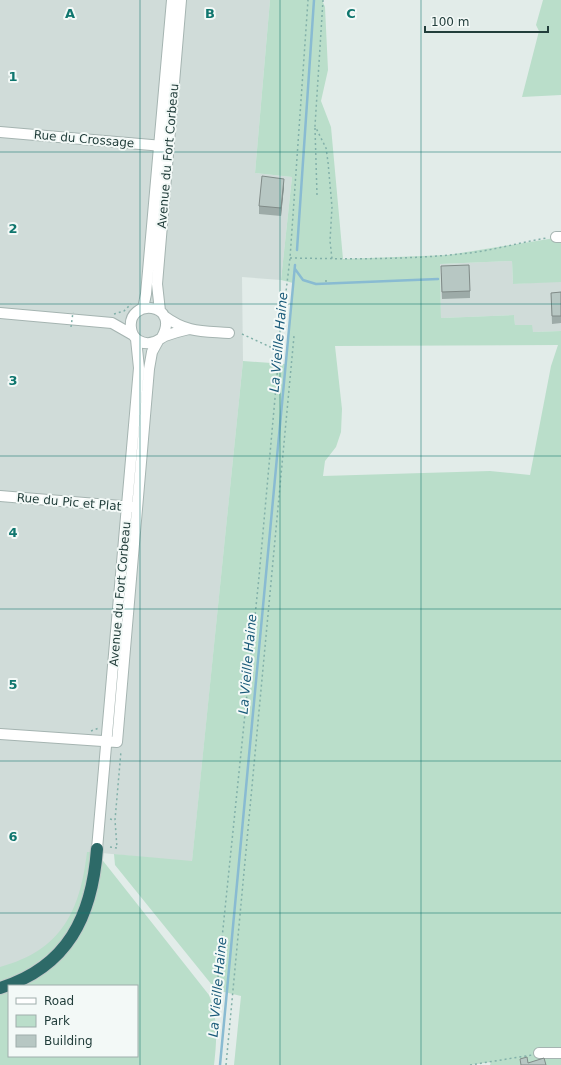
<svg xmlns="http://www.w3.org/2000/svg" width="561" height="1065" font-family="'DejaVu Sans',sans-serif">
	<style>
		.built { fill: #d0dcd9 }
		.green { fill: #badeca; fill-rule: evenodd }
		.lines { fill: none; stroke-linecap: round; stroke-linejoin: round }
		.stream { stroke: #89bbd2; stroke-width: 2.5 }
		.minor-casing { stroke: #a5b4b1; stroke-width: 12 }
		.highway-casing { stroke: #c1c9c8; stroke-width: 14 }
		.path { stroke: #82b0a9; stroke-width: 1.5; stroke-dasharray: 2 3; stroke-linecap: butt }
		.minor { stroke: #fff; stroke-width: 10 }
		.highway { stroke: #2d6a68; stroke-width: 12 }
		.path-bridge { stroke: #82b0a9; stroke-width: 1.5; stroke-dasharray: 2 3; stroke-linecap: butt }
		.wall { fill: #9daba8 }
		.shaded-wall { fill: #808b88 }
		.building { fill: #b7c7c3; stroke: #808b88 }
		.grid { fill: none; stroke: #0f766e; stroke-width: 1; stroke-opacity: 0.55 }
		.labels { text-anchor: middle; stroke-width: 4; stroke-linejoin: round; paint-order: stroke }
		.street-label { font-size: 12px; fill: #223e3b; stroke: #f3f9f7 }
		.water-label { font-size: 13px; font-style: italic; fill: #1b5b7a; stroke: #f3f9f7 }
		.grid-label { font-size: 13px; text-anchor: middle; font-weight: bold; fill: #0f766e; stroke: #f3f9f7; stroke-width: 4; stroke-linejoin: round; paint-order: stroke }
	</style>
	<rect width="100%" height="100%" fill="#e2ece9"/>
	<path class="built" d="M0,0H270L255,173L292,177L281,280L242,277L243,361L192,862L92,852L84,896L66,933L49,954L0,981Z
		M512,261L513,284L561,281V331L533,332L515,325L514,315L441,318L440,264Z"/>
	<path class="green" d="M270,0H322L325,7L328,70L321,101L331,127L343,259L448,255L561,237V282L513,284L512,261L440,264L441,318L514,315L515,325H532L533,332L561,331V1065H490L491,1062L470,1065H234L241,996L216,990L115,865L114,854L192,861L243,361L285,364L293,283L281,280L292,177L255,173ZM558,345L551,366L530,475L490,471L323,476L325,461L336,447L341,432L342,409L335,346Z
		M543,0H561V95L522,97L539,31L536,25Z
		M87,852H92C90,866 88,881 85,895C75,935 39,970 0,981V967C62,950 80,911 87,852Z
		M100,857L209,995C218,1019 217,1040 214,1065H0V993L9,990V1056H137V986H18L79,934L90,912L97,889Z"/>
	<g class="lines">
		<path class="stream" d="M297,250L314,0
			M295,269L303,280L316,284L438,279
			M220,1065L295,265"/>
		<defs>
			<path id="minor" d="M0,132L163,146
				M556,237H561
				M143,308L146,294L172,0
				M160,311L157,284L181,0
				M0,313L112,323L133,335
				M164,316C187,333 202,331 229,333
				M162,337C181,302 127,298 131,328C132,339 143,346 154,342C158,341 161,338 165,336C173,333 180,331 189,329
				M0,496L133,507
				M0,734L117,742L149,369L152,352L158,341
				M97,849L139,368L136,339
				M539,1053H561"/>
			<path id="highway" d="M0,988C68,967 92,916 97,849"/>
		</defs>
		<use href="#minor" class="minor-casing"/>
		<use href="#highway" class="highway-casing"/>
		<path class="path" d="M323,0L315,126L326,148L328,162L332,207L330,241L332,259
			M315,128L317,195
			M290,258C350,259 410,260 469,253C495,250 521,242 547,238
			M326,280V285
			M114,314L124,311L131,304
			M242,334L279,351
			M91,731L99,728
			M110,819L115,820
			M110,847L117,848L115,820L121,751
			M216,997L259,577L280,342L290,258L308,0
			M226,1065L294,336
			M470,1065L532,1055"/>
		<use href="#minor" class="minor"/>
		<use href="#highway" class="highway"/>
		<path class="path-bridge" d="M71,327L73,312"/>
	</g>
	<path class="wall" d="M284,186L281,216L259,214V206Z
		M441,273L470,291V298L442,299Z
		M561,292V323L552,324L551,293Z"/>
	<path class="shaded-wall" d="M284,179V186L281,216V208Z"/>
	<path class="building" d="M262,176L284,179L281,208L259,206Z
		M469,265L470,291L442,292L441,266Z
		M561,292V316H552L551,293Z
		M527,1057L528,1063L544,1058L546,1065H521L520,1059Z"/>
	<path class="grid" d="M140,0V1065M280,0V1065M421,0V1065M0,152H561M0,304H561M0,456H561M0,609H561M0,761H561M0,913H561"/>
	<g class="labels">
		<g class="street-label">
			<text transform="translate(84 139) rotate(5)" y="4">Rue du Crossage</text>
			<text transform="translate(168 156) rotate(-85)" y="4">Avenue du Fort Corbeau</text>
			<text transform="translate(69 502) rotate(5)" y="4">Rue du Pic et Plat</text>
			<text transform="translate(120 594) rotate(-85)" y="4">Avenue du Fort Corbeau</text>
		</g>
		<g class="water-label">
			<text transform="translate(278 342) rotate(-85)" y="5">La Vieille Haine</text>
			<text transform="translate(247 664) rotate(-85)" y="5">La Vieille Haine</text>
			<text transform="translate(217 987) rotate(-85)" y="5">La Vieille Haine</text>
		</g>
	</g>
	<g class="grid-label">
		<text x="70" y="18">A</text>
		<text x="210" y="18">B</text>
		<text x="351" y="18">C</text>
		<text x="13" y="81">1</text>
		<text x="13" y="233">2</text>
		<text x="13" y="385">3</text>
		<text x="13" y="537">4</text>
		<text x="13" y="689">5</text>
		<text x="13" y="841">6</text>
	</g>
	<rect x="8" y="985" width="130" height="72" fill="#f3f9f7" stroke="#9faeac"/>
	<rect x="16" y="998" width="20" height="6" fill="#ffffff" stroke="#9faeac"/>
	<text x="44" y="1005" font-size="12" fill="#223e3b">Road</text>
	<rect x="16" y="1015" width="20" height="12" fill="#badeca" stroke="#9faeac"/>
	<text x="44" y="1025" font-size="12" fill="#223e3b">Park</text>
	<rect x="16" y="1035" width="20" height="12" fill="#b7c7c3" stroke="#9faeac"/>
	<text x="44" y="1045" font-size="12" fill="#223e3b">Building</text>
	<path d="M425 26v6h123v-6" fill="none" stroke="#223e3b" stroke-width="2"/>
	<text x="431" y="26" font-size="12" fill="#223e3b" stroke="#f3f9f7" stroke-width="3" paint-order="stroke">100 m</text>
</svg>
